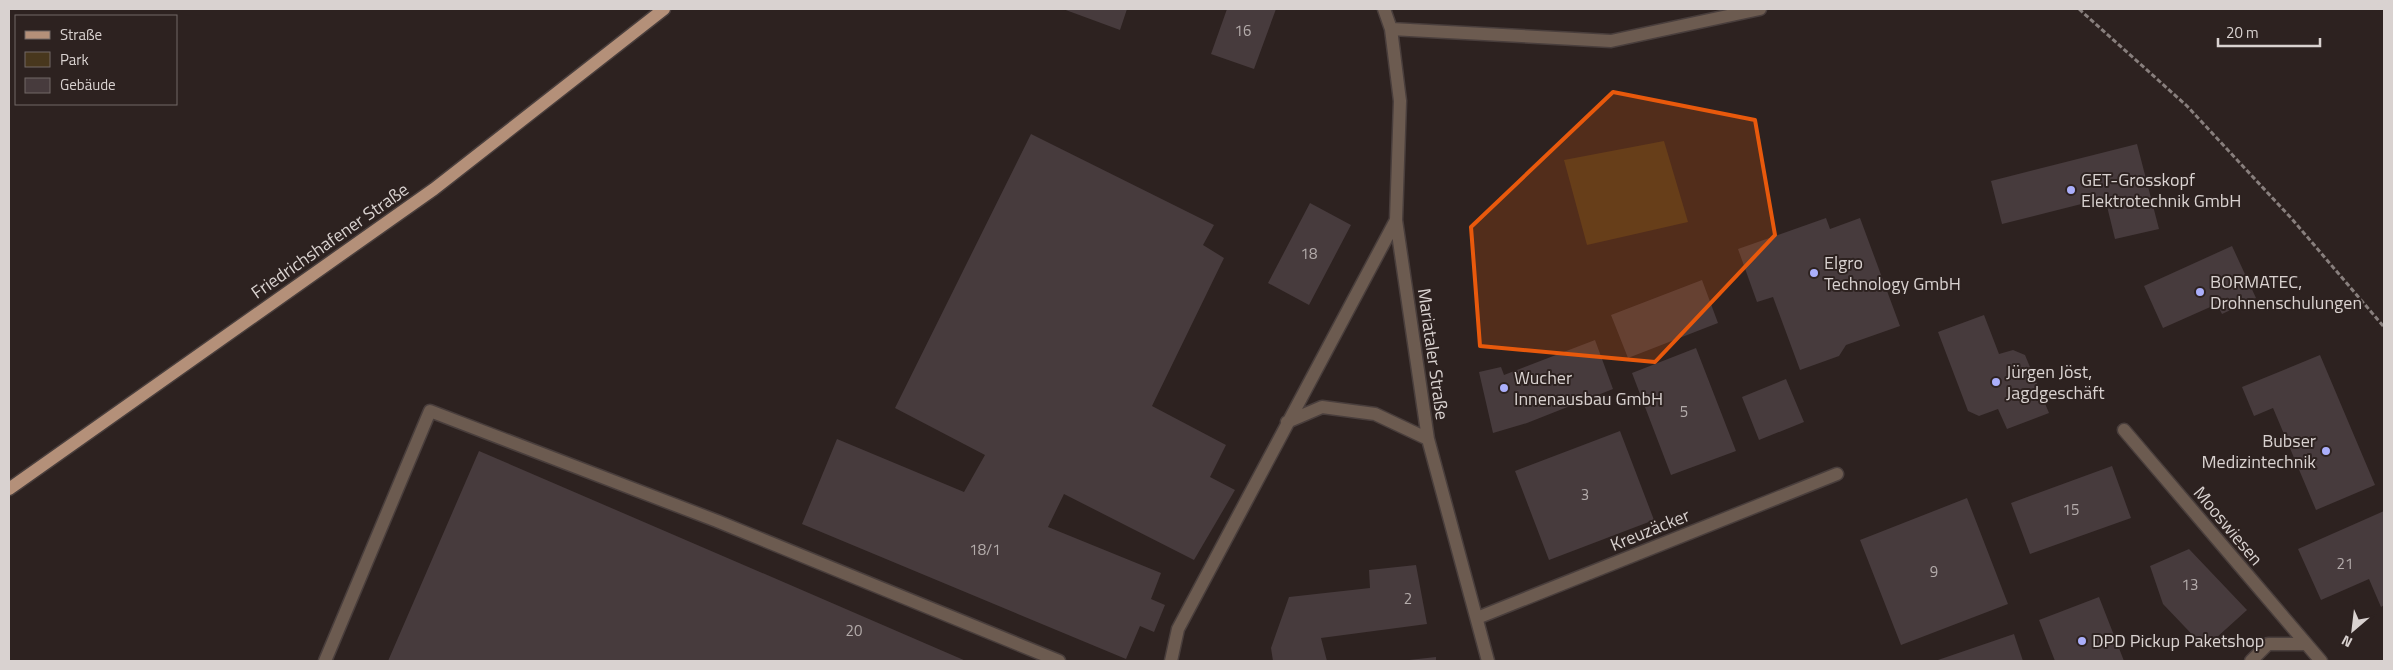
<svg xmlns="http://www.w3.org/2000/svg" width="2393" height="670" font-family="'Titillium Web',sans-serif">
	<style>
		.green { fill: #48371d }
		.building { fill: #473b3d }
		.lines { fill: none; stroke-linecap: round; stroke-linejoin: round }
		.minor-casing { stroke: #493e3c; stroke-width: 15 }
		.major-casing { stroke: #493e3c; stroke-width: 15 }
		.path { stroke: #887f7d; stroke-width: 3; stroke-dasharray: 5 2.5; stroke-linecap: butt }
		.minor { stroke: #6c5b50; stroke-width: 12 }
		.major { stroke: #b49079; stroke-width: 12 }
		.marked { fill: #e8590c; fill-opacity: 0.2; stroke: #e8590c; stroke-width: 4; stroke-linejoin: round }
		.poi-dot { fill: #abaffb; stroke: #2d2220; stroke-width: 2 }
		.labels { text-anchor: middle; stroke-width: 4; stroke-linejoin: round; paint-order: stroke }
		.number-label { font-size: 15px; fill: #b4acab }
		.poi-label { font-size: 18px; fill: #d9d2d0; stroke: #2d2220; text-anchor: start }
		.street-label { font-size: 18px; fill: #d9d2d0; stroke: #2d2220 }
	</style>
	<rect width="100%" height="100%" fill="#2d2220"/>
	<path class="green" d="M1664,141L1688,222L1587,245L1564,160Z"/>
	<path class="building" d="M1063,9H1127L1120,30Z
		M1227,9H1276L1254,69L1211,54Z
		M1031,134L1214,225L1203,245L1224,258L1152,406L1226,445L1210,477L1235,490L1194,560L1064,494L1048,527L1161,573L1151,599L1165,605L1154,632L1140,626L1126,659L802,524L837,439L964,492L985,455L895,408Z
		M2137,144L2159,229L2115,239L2105,198L2002,224L1991,181Z
		M1310,203L1351,225L1309,305L1268,283Z
		M1826,218L1830,229L1860,218L1900,326L1846,345L1839,356L1800,370L1773,297L1757,302L1738,249Z
		M2232,246L2256,298L2222,314L2217,304L2163,328L2144,286Z
		M1702,280L1718,323L1628,358L1611,315Z
		M1984,315L1999,354L2013,350L2025,355L2049,413L2007,429L1998,409L1979,416L1968,411L1938,332Z
		M1595,340L1613,389L1527,423L1493,433L1479,372L1501,367L1504,375Z
		M1696,348L1736,451L1671,475L1632,373Z
		M2320,355L2375,485L2316,510L2273,408L2254,416L2242,387Z
		M1786,379L1804,422L1759,440L1742,397Z
		M1620,431L1654,520L1549,560L1515,471Z
		M479,451L825,600L966,661H388Z
		M2112,466L2131,518L2030,554L2011,503Z
		M1967,498L2008,604L1901,645L1860,540Z
		M2384,511V605L2381,607L2369,579L2321,600L2298,549Z
		M2189,549L2247,610L2205,648L2163,604L2150,566Z
		M1416,565L1427,624L1321,638L1327,661H1273L1271,648L1289,597L1370,588L1369,570Z
		M2099,597L2124,661H2055L2039,620Z
		M2014,634L2023,661H1935Z
		M1436,657V661H1409V660Z"/>
	<g class="lines">
		<defs>
			<path id="minor" d="M1384,9L1391,29L1400,101L1396,220L1428,439L1488,661
				M1391,29L1611,41L1760,9
				M1287,422L1322,407L1375,414L1428,439
				M2124,430L2321,661
				M1477,618L1837,474
				M325,661L430,411L717,521L1059,661
				M1171,661L1178,629L1396,220
				M2251,661L2268,644H2306"/>
			<path id="major" d="M9,489L434,189L664,9"/>
		</defs>
		<use href="#minor" class="minor-casing"/>
		<use href="#major" class="major-casing"/>
		<path class="path" d="M2079,9L2187,106L2292,219L2384,327"/>
		<use href="#minor" class="minor"/>
		<use href="#major" class="major"/>
	</g>
	<path class="marked" d="M1613,92L1755,120L1775,235L1655,362L1480,346L1471,227Z"/>
	<g class="poi-dot">
		<circle cx="2071" cy="190" r="5"/>
		<circle cx="1814" cy="273" r="5"/>
		<circle cx="2200" cy="292" r="5"/>
		<circle cx="1996" cy="382" r="5"/>
		<circle cx="1504" cy="388" r="5"/>
		<circle cx="2326" cy="451" r="5"/>
		<circle cx="2082" cy="641" r="5"/>
	</g>
	<g class="labels">
		<g class="number-label">
			<text x="1243" y="36">16</text>
			<text x="1309" y="259">18</text>
			<text x="1684" y="417">5</text>
			<text x="1585" y="500">3</text>
			<text x="2071" y="515">15</text>
			<text x="985" y="555">18/1</text>
			<text x="2345" y="569">21</text>
			<text x="1934" y="577">9</text>
			<text x="2190" y="590">13</text>
			<text x="1408" y="604">2</text>
			<text x="854" y="636">20</text>
		</g>
		<g class="poi-label">
			<text x="2081" y="186">GET-Grosskopf<tspan x="2081" dy="21">Elektrotechnik GmbH</tspan></text>
			<text x="1824" y="269">Elgro<tspan x="1824" dy="21">Technology GmbH</tspan></text>
			<text x="2210" y="288">BORMATEC,<tspan x="2210" dy="21">Drohnenschulungen</tspan></text>
			<text x="2006" y="378">Jürgen Jöst,<tspan x="2006" dy="21">Jagdgeschäft</tspan></text>
			<text x="1514" y="384">Wucher<tspan x="1514" dy="21">Innenausbau GmbH</tspan></text>
			<text x="2316" y="447" text-anchor="end">Bubser<tspan x="2316" dy="21">Medizintechnik</tspan></text>
			<text x="2092" y="647">DPD Pickup Paketshop</text>
		</g>
		<g class="street-label">
			<text transform="translate(330 241) rotate(-35)" y="6">Friedrichshafener Straße</text>
			<text transform="translate(1433 354) rotate(82)" y="6">Mariataler Straße</text>
			<text transform="translate(2228 526) rotate(50)" y="6">Mooswiesen</text>
			<text transform="translate(1650 530) rotate(-22)" y="6">Kreuzäcker</text>
		</g>
	</g>
	<rect width="2393" height="670" fill="none" stroke="#d9d2d0" stroke-width="20"/>
	<rect x="15" y="15" width="162" height="90" fill="#2d2220" stroke="#726866"/>
	<rect x="25" y="31" width="25" height="8" fill="#b49079" stroke="#726866"/>
	<text x="60" y="40" font-size="15" fill="#d9d2d0">Straße</text>
	<rect x="25" y="52" width="25" height="15" fill="#48371d" stroke="#726866"/>
	<text x="60" y="65" font-size="15" fill="#d9d2d0">Park</text>
	<rect x="25" y="78" width="25" height="15" fill="#473b3d" stroke="#726866"/>
	<text x="60" y="90" font-size="15" fill="#d9d2d0">Gebäude</text>
	<g transform="translate(2353 630) rotate(208)" stroke="#2d2220" stroke-width="4" paint-order="stroke">
	<path d="M0-4L9 19L0 12L-9 19Z" fill="#d9d2d0"/>
	<text y="-8" font-size="14" font-weight="bold" text-anchor="middle" fill="#d9d2d0">N</text>
	</g>
	<path d="M2218 38v8h102v-8" fill="none" stroke="#d9d2d0" stroke-width="2.5"/>
	<text x="2226" y="38" font-size="15" fill="#d9d2d0" stroke="#2d2220" stroke-width="4" paint-order="stroke">20 m</text>
</svg>
